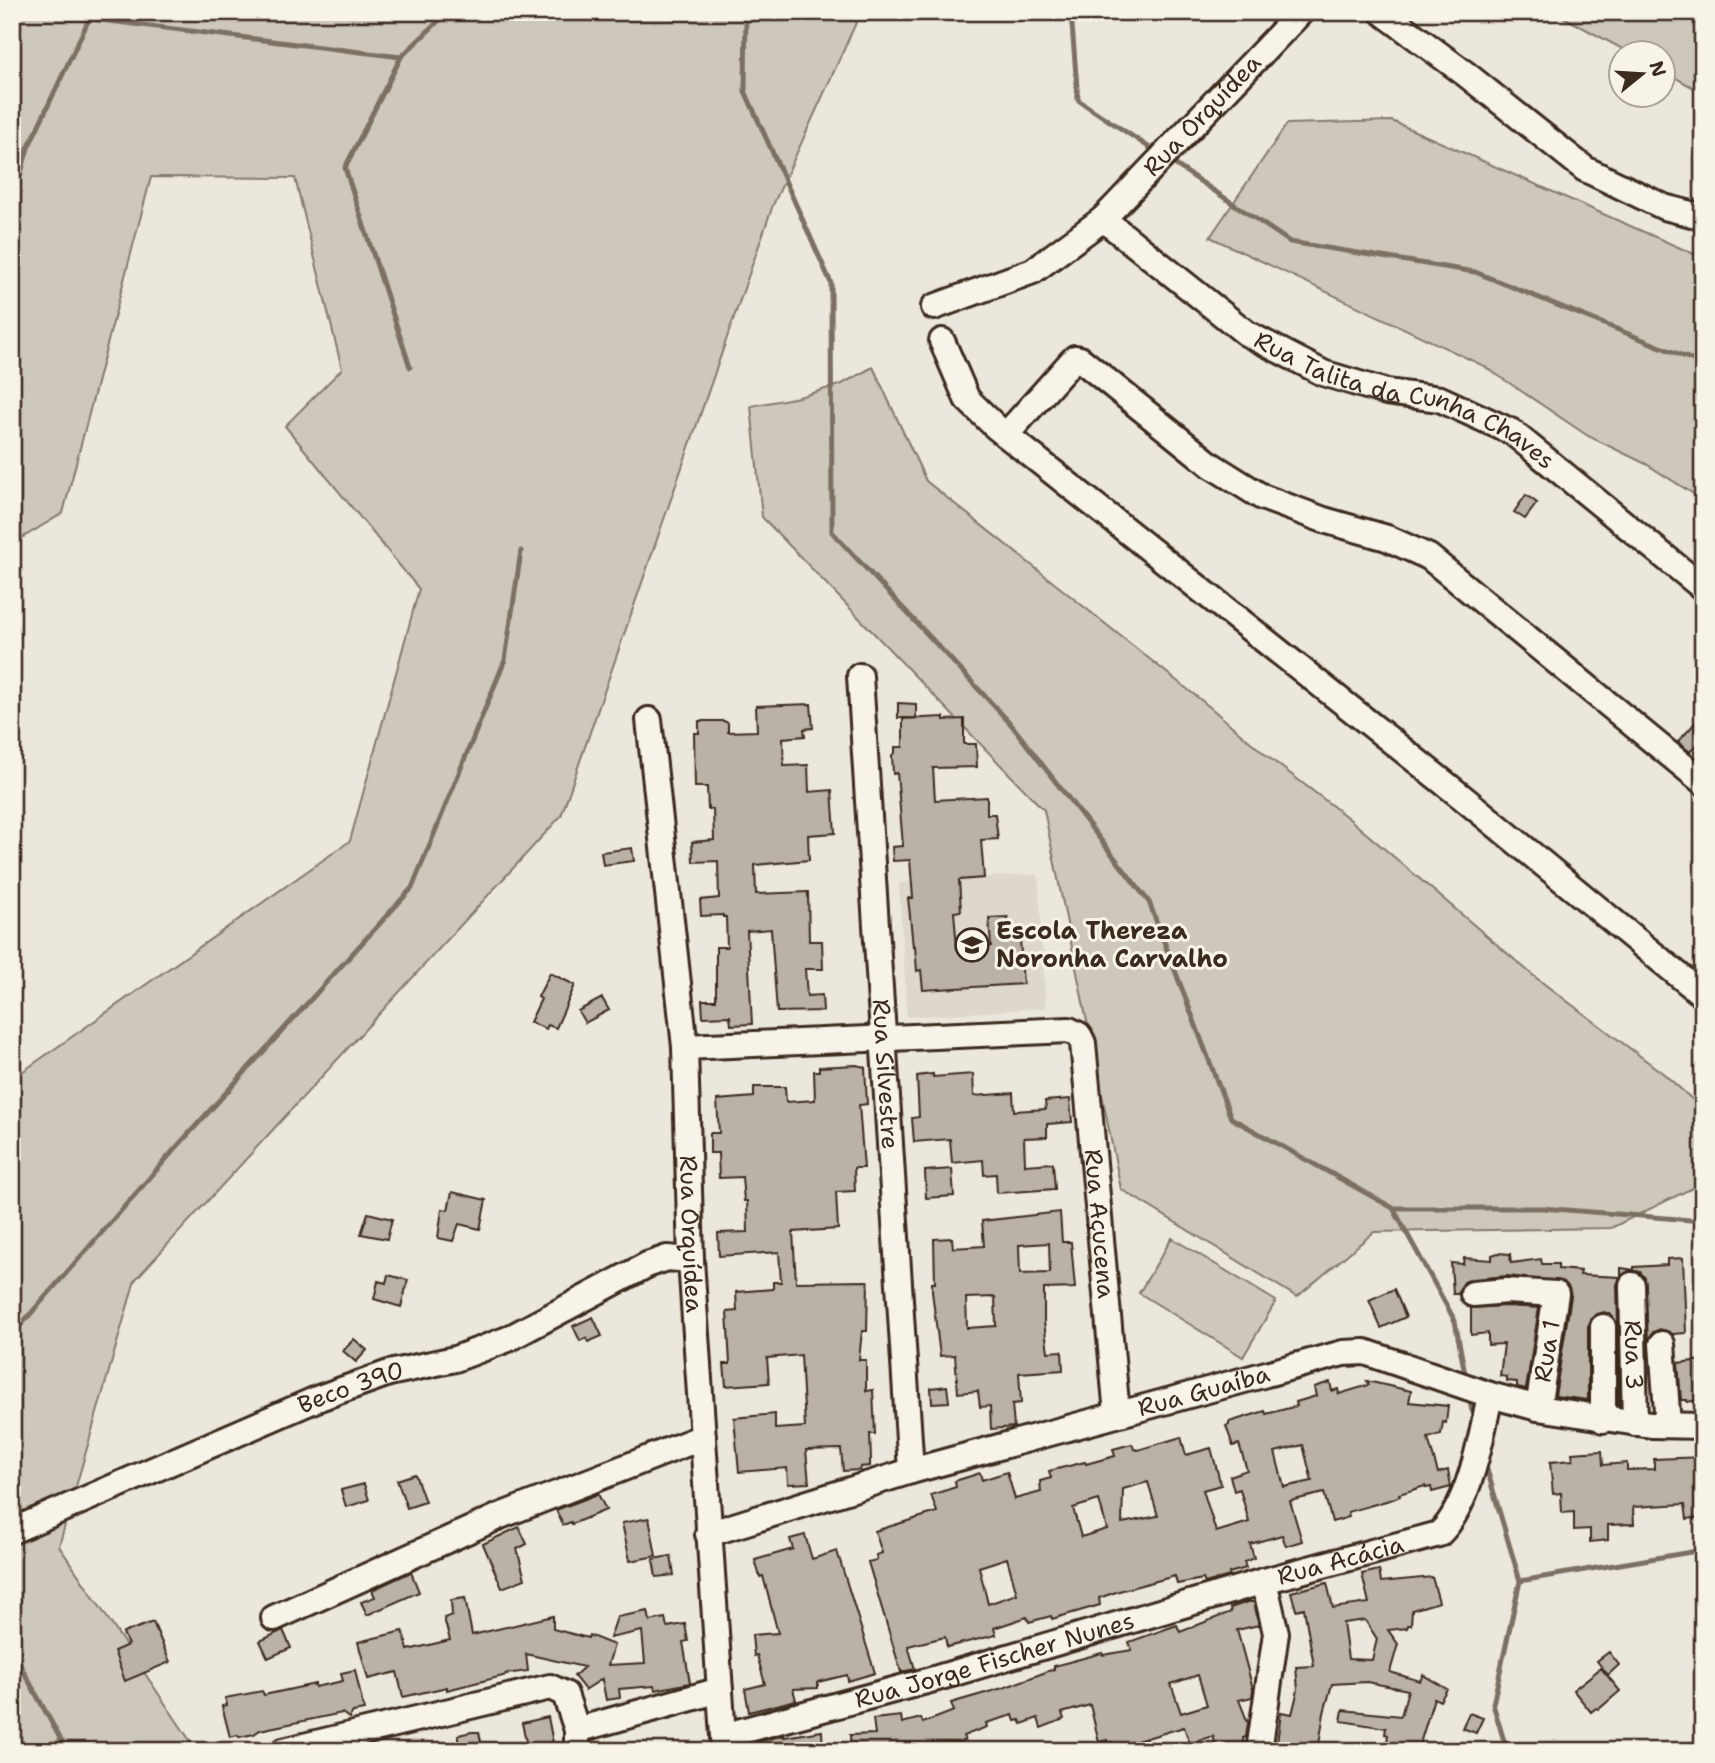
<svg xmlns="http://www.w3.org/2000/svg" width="1715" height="1763" font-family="'Shantell Sans',sans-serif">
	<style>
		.built { fill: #ddd7cc }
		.green { fill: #cec8bc; stroke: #84796d; stroke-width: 2 }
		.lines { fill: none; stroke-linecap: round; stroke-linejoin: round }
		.stream { stroke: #7c7064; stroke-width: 5 }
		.building { fill: #bab2a7; stroke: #3b2a1e; stroke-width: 2; fill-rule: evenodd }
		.minor-casing { stroke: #3b2a1e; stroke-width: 30 }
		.minor { stroke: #f7f3e8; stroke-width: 24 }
		.labels { text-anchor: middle; stroke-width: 6; stroke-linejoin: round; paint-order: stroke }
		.street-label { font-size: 24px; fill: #3b2a1e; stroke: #f7f3e8 }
		.poi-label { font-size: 24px; font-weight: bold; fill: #3b2a1e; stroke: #f7f3e8; text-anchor: start }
	</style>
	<rect width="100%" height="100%" fill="#ece7dc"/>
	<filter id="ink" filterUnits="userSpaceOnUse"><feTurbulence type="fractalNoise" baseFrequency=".0143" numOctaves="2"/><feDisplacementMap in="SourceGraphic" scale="14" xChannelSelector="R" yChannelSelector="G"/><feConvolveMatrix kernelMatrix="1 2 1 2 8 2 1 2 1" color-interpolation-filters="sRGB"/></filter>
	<g filter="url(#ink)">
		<path class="built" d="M1038,874L1046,1008L907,1017L899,883Z"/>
		<path class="green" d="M12,12H861L773,205L561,816L135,1280L59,1546L197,1751H12V1079L350,841L419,589L285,426L342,369L295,178L151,177L63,513L12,544Z
			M1554,12H1703V93L1663,71L1662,52H1628Z
			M1392,121L1703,258V500L1646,464L1588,436L1484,366L1210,237L1287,124Z
			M873,367L926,481L1211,708L1267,756L1347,817L1535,977L1664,1074L1703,1109V1183L1611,1228L1374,1232L1297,1297L1121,1189L1044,810L762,517L751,406L799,397L842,384Z
			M1172,1238L1276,1301L1243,1357L1139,1293Z"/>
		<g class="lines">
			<path class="stream" d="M746,12L745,91L831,283L832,532L1010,723L1149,902L1231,1118L1393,1208L1455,1321L1466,1379
				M1071,12L1078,100L1156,152
				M12,15L36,12L401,57
				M1170,161L1290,242L1475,272L1703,364
				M12,204L28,148L89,19
				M410,367L345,168L401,57L448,12
				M1393,1208H1542L1703,1221
				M12,1335L174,1150L412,888L505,660L521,551
				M1469,1395L1474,1423
				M1485,1463L1520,1581L1493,1704L1507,1751
				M1520,1581L1703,1550
				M12,1650L67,1751"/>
		</g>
		<path class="building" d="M1526,495L1537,503L1525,519L1514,512Z
			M898,703L916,704V718H898Z
			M811,704L813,728L804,729L805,736L783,738L784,766L808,765L809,792L832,790L835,833L808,835L809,860L755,865L756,894L808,892L809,941H822L823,969H805L807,996L822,995L823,1011L777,1012L771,929L747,931L752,1024L731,1025L730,1016L703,1017L702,1000H716V947H727L726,917H723V915L701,916L700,900L719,898L718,861L693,862L692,842L714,840L713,809H708L707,787H695L694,733H699V721H724L728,723V732L757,731L756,706Z
			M1703,714V738L1690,752L1678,742Z
			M944,717V720L964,719V744H976L977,767L933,768L935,800L987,797V814H995L998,839L981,840L984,878L959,880L961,911L954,912L957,948L991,946L989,918L1008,917L1010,940L1020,939L1023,984L923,990L921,970L917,971L915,946L913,947L910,916L908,898H913L910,860L893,861L892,847L903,846L897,773L893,774L892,755L895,753V747H903V719Z
			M632,848L634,861L603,865L601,852Z
			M550,973L575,985L556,1028L548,1025L546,1029L530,1022L541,999L538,997Z
			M602,998L609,1010L585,1023L578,1011Z
			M856,1065L865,1067L867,1104L859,1105L864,1168H854L855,1191L836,1192L838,1229L793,1232L796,1282L868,1281L867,1331H862L859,1360H866V1391L873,1390L875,1434H870L871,1459L870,1460V1466L860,1467V1470L843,1471L841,1449L806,1450L809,1483L788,1484L787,1468L739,1472L734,1418L775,1414V1429L805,1427L801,1355L767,1358L769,1383L726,1386L724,1364H730L727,1312L737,1311L736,1292L773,1289V1282H781L779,1252L719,1256L718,1233L748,1232L747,1201H744L742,1177L719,1178L718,1153H710V1133H719L717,1100L754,1097V1087H785L786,1102L815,1100L814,1071H819V1067Z
			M933,1074V1077L973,1074L974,1096L1013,1093L1014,1111L1046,1109L1045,1101L1070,1099L1072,1122L1047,1124V1137L1024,1138L1025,1165L1053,1163L1055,1189L997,1193L996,1174L984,1175L983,1160L952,1163L950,1139L914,1142L912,1118L919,1117L917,1076Z
			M952,1169L954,1196L926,1198L925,1171Z
			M452,1192L486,1200L480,1229L459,1224L453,1241L438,1238L442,1209L448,1210Z
			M1060,1212L1062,1242H1071L1075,1288L1044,1289V1322L1048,1352L1062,1351L1063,1370L1019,1373L1021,1403L1012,1404L1014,1427L991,1429L990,1406L980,1407L978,1391L958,1393L955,1355L940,1356L932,1291V1283H935L934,1239L952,1238L953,1248L984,1246L982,1221ZM1049,1243L1050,1273L1020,1274L1019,1245ZM995,1297L996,1326L967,1328L966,1298Z
			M368,1213L392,1219L387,1239L361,1234Z
			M1498,1253L1510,1254L1511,1263L1541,1259L1542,1264H1558V1269L1581,1271L1580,1275L1620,1277L1617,1285L1620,1405H1618V1326L1611,1315L1604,1312L1595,1315L1588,1326V1400L1555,1396L1571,1296L1569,1288L1564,1282L1507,1276L1472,1279L1464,1282L1458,1294H1453L1451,1263L1463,1264L1464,1258L1492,1260V1255Z
			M1683,1258L1686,1333L1672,1334L1660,1329L1653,1332L1648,1340L1645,1278L1640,1272L1632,1270L1621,1276V1268L1634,1270V1267L1667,1265V1259Z
			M388,1275L408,1280L401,1307L374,1299L378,1281L386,1283Z
			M1394,1289L1406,1317L1381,1328L1369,1300Z
			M1506,1306L1539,1308L1526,1389L1517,1387V1382L1507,1381V1377L1500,1376L1504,1344L1488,1345V1333L1471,1335V1308Z
			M593,1317L602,1336L588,1342L586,1338L580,1341L573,1326Z
			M354,1339L367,1350L356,1362L343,1351Z
			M1703,1360V1399L1687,1402V1400H1681L1678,1363Z
			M1367,1381L1411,1391L1409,1402L1448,1406L1446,1423L1443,1422L1441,1434L1428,1438L1438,1473L1448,1470L1451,1487L1432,1492L1431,1487L1426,1488L1425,1486L1399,1494L1400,1496L1393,1499L1348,1512L1349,1517L1332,1522L1324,1493L1290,1501L1302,1541L1286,1546L1282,1535L1250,1544L1254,1558L1244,1562L1246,1568L1229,1573L1230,1576L1205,1583L1203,1579L1177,1584L1175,1576L1119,1591L1099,1598L1100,1605L1052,1619L1051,1616L1029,1622L1027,1617L994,1628L996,1635L947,1647L945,1637L908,1646L915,1669L901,1672L868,1562L877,1560L876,1555L882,1553L875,1531L937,1512L931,1495L956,1487L955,1481L974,1475L980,1473L982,1480L1007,1472L1015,1499L1041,1492L1040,1481L1051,1478L1049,1471L1085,1462L1086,1464L1115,1456L1113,1449L1132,1444L1134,1449L1138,1450L1181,1437L1186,1455L1211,1448L1221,1485L1203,1490L1216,1532L1249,1522L1240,1489L1234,1491L1230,1476L1247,1470L1239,1444L1233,1446L1226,1426L1229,1425V1422L1265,1411L1266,1414L1297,1406L1296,1402L1316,1396L1314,1387L1330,1382L1332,1391L1338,1389L1339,1394L1369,1385ZM1303,1445L1312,1481L1284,1487L1275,1452ZM1148,1482L1158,1516L1122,1523L1123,1489ZM1099,1500L1107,1529L1081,1537L1073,1508ZM1007,1558L1017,1594L988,1604L979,1567Z
			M947,1386L949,1402L932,1403L931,1388Z
			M1602,1451L1603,1465L1627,1463V1470L1654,1469V1459L1703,1457V1517L1687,1519L1685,1504L1633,1507L1634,1524L1608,1525V1540L1590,1542V1529L1574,1530V1512L1562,1513L1561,1493L1553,1494L1550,1462L1573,1460L1572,1453Z
			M415,1474L425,1502L407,1508L397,1480Z
			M364,1484L369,1500L346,1507L341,1490Z
			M598,1494L606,1510L572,1524L571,1522L563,1525L556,1510Z
			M649,1518L656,1556L630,1561L622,1523Z
			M519,1527L527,1544L517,1549L525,1579L502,1588L483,1544Z
			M805,1535L812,1559L837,1551L875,1673L848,1681L847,1675L818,1682V1688L793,1689L796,1700L749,1712L745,1689L765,1684L757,1655L754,1656L752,1635L778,1633L763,1576L760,1577L755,1560L793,1549L790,1539Z
			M671,1556L674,1575L656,1577L653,1559Z
			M1379,1570L1381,1582L1432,1577L1439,1602L1412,1610L1411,1625H1408L1407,1628L1388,1630L1398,1644L1390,1672L1420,1681L1423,1675L1447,1689L1440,1701L1434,1698L1418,1750L1387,1742L1388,1735L1385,1734L1386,1728L1341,1721L1343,1710L1401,1716L1408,1690L1367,1682L1332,1684L1324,1713L1318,1751H1276L1281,1712L1292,1714L1298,1690L1296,1667L1314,1666L1304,1608L1296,1610L1291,1592L1327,1583L1333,1608L1369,1603L1362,1574ZM1365,1620L1377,1639L1372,1660L1348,1659L1343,1623Z
			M411,1572L419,1592L367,1615L361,1602L375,1597L372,1590Z
			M465,1598L472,1635L553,1616V1629L588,1638L589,1635L614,1645L608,1665L645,1663L642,1631L610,1638L617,1617L648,1611L650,1621L665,1618L667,1627L685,1624L688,1641L683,1642L690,1683L655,1690L654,1686L619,1689L620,1698L606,1700L602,1679L585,1690L574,1676L584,1667L526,1654L528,1671L506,1674L507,1675L447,1690V1687L403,1697L397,1672L368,1679L358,1642L403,1631L408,1650L450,1640L444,1618L452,1615L451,1600Z
			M1248,1602H1254L1259,1625L1237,1630L1253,1689L1252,1697L1239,1700L1248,1723L1246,1737L1243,1738L1244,1751H1218L1213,1736L1190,1744L1184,1727L1113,1748L1111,1742L1108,1743L1107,1740L1099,1742L1090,1705L1062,1713L1064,1719L1041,1728L1038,1718L1022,1724L1020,1720L1015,1721L1013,1715L986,1723L987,1727L963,1736L965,1740L941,1751H851L850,1735L875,1734L873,1719L901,1716L902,1723L921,1718L923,1723L954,1711L951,1703L1006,1687L1054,1669V1666L1102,1653L1103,1655L1132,1650L1129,1642L1177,1625L1180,1632L1231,1612L1230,1608ZM1198,1675L1207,1705L1181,1713L1171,1684Z
			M153,1622L170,1662L125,1681L114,1651L128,1645L123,1633Z
			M283,1630L291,1648L268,1658L260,1641Z
			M1609,1652L1619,1665L1608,1675L1597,1661Z
			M1601,1668L1620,1691L1599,1709L1596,1708L1591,1712L1573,1690Z
			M355,1670L364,1710L353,1712L349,1718L342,1713L260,1730L254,1734L239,1737L238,1735L230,1737L222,1706L227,1705L225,1698L262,1691L264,1695L315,1684V1687L343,1681L341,1673Z
			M1469,1713L1483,1718L1476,1733L1462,1728Z
			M548,1717L554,1748H552L553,1751H528L522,1723Z
			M822,1731L823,1751H739V1747L784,1735V1737Z
			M472,1732H479L483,1751H461L458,1735Z"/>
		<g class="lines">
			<defs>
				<g id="minor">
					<path d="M1382,12L1467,75L1585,169L1664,207L1703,217"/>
					<path id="s1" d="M1103,219L1246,333L1323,373L1386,392L1440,399L1512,432L1703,588"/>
					<path id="s2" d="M934,307L1033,271L1103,219L1301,12"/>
					<path d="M942,341L967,399L996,427L1462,797L1703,995"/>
					<path d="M1006,435L1072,361L1075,358L1080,359L1211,465L1262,497L1324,520L1387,538L1429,557L1703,782"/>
					<path id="s3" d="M860,676L911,1471"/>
					<path id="s4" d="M649,720L685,1047L691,1260L724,1751"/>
					<path id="s5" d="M685,1047L1069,1030L1079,1035L1083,1043L1117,1414"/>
					<path id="s6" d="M1632,1285L1635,1423"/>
					<path d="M1473,1294L1506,1291L1556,1294L1538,1408"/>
					<path d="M1603,1327V1420"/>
					<path d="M1662,1344L1668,1425"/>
					<path id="s7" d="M12,1531L319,1398L389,1373L455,1359L508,1339L647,1265L667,1258L691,1260"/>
					<path id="s8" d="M708,1534L911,1471L1343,1353L1365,1352L1490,1395L1538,1408L1651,1425L1703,1426"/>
					<path d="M274,1618L500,1516L703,1437"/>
					<path d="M577,1730L720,1690"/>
					<path id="s9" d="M723,1736L934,1679L1264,1581L1439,1534C1469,1507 1482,1435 1490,1395"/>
					<path d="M283,1751L550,1687L565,1694L577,1730V1751"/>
					<path d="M1259,1751L1276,1633L1264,1581"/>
				</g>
			</defs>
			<use href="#minor" class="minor-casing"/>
			<use href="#minor" class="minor"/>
		</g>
	</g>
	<defs>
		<symbol id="school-ring" viewBox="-11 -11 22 22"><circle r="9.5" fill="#f7f3e8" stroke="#3b2a1e" stroke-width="1.5"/><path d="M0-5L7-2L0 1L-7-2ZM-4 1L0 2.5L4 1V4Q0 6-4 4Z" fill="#3b2a1e"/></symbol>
	</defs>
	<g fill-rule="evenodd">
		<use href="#school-ring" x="953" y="926" width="38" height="38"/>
	</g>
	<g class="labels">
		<g class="street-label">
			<text dy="8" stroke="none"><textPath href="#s2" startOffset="336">Rua Orquídea</textPath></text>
			<text dy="8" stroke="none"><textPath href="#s1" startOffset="357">Rua Talita da Cunha Chaves</textPath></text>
			<text dy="8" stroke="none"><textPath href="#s3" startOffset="399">Rua Silvestre</textPath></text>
			<text dy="8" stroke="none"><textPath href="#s5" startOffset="586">Rua Açucena</textPath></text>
			<text dy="8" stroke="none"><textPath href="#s4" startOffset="516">Rua Orquídea</textPath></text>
			<text transform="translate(1547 1351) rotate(-81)" y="8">Rua 1</text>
			<text dy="8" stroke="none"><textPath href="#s6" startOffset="70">Rua 3</textPath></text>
			<text dy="8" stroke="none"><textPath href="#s7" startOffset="368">Beco 390</textPath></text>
			<text dy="8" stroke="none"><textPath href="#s8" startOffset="516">Rua Guaíba</textPath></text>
			<text dy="8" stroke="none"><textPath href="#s9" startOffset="642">Rua Acácia</textPath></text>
			<text dy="8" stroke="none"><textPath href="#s9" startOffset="282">Rua Jorge Fischer Nunes</textPath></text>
		</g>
		<g class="poi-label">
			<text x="996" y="939">Escola Thereza<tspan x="996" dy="28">Noronha Carvalho</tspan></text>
		</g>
	</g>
	<rect width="1715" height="1763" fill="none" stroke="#f7f3e8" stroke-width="42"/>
	<rect x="21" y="21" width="1673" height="1721" fill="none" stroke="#3b2a1e" stroke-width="2.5" filter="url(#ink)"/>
	<g transform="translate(1642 74) rotate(72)"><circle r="33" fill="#f7f3e8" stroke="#aca397" stroke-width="2"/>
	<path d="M0-5L12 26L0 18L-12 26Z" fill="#3b2a1e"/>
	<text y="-10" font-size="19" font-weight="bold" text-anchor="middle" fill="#3b2a1e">N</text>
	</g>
</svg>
